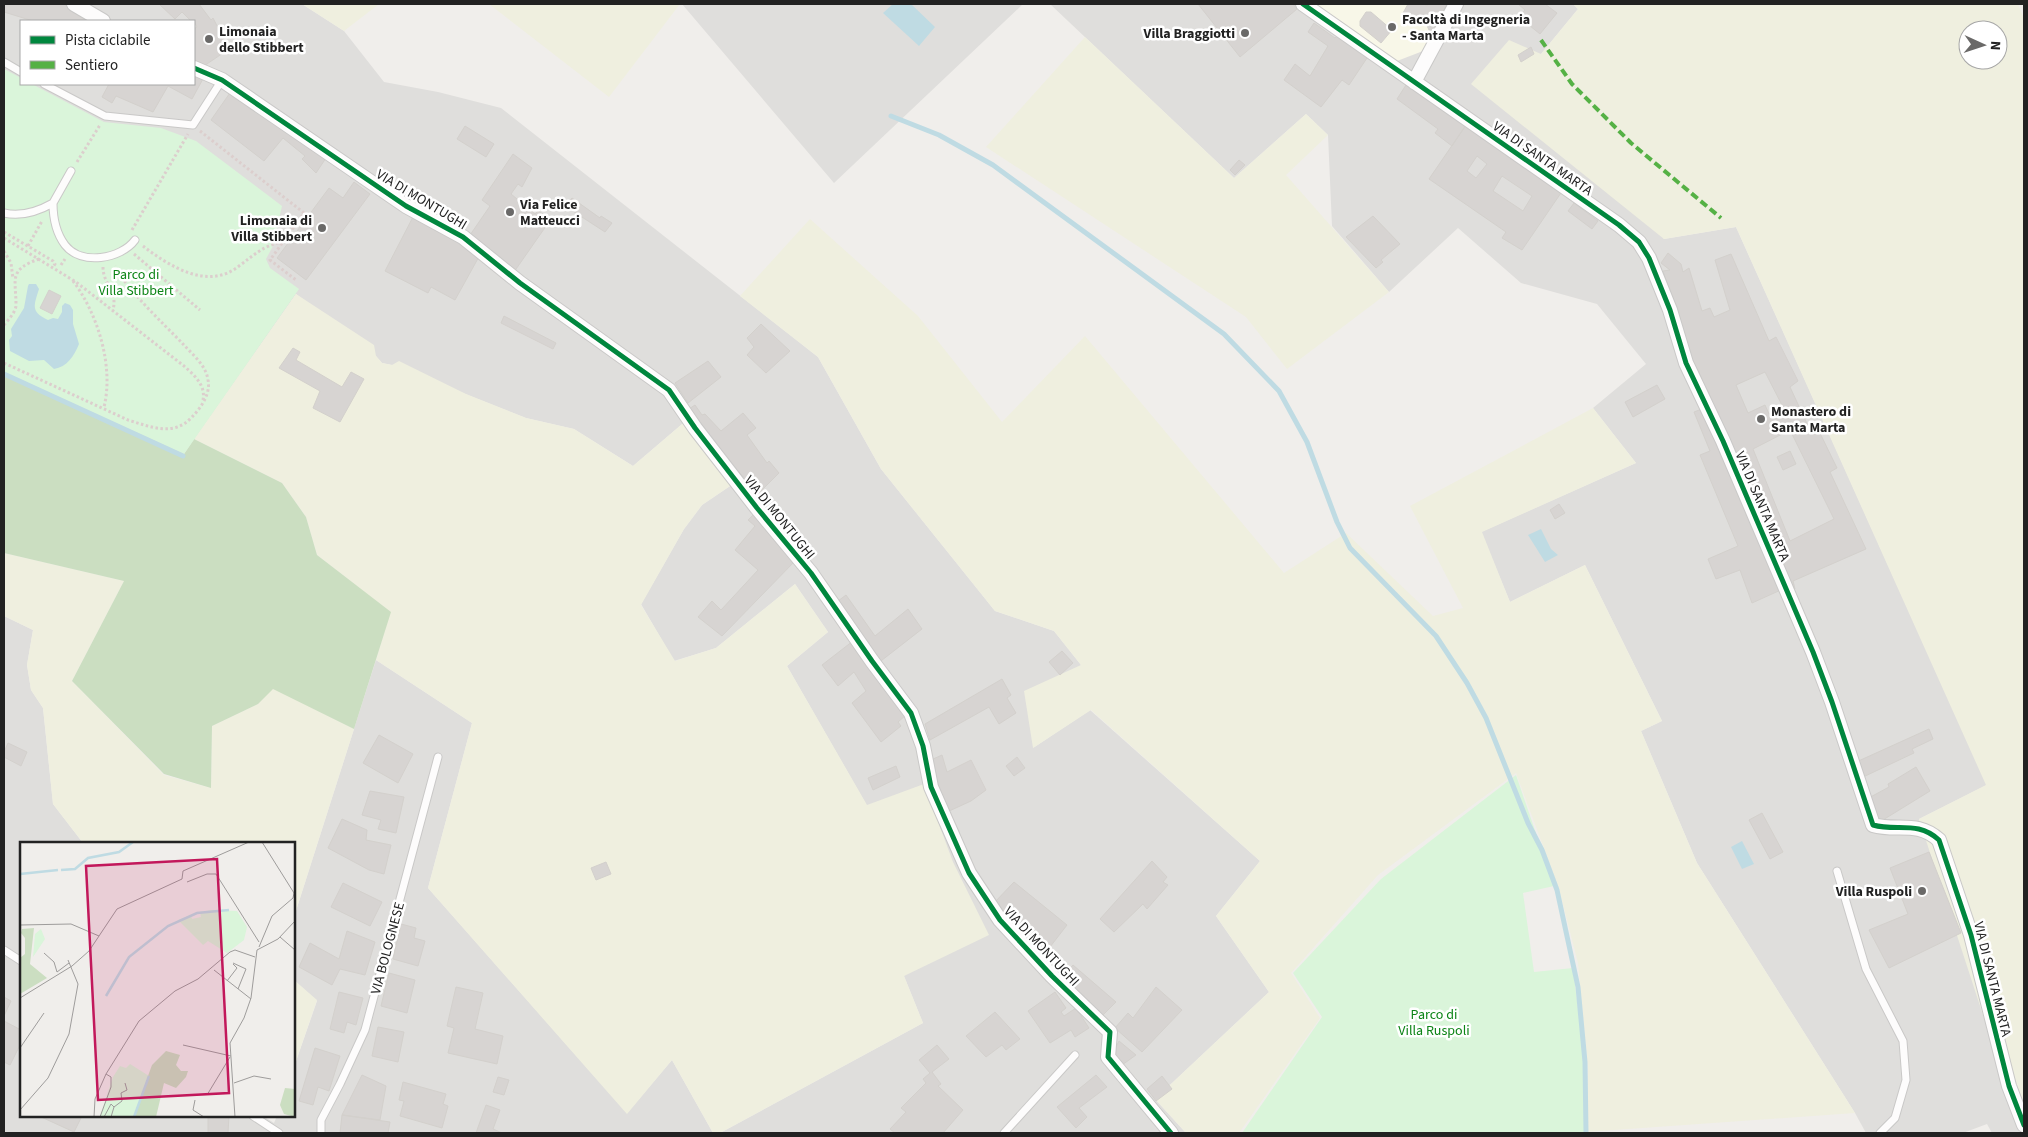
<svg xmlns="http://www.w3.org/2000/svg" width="2028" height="1137" font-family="'Source Sans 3',sans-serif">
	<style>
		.residential { fill: #dfdedc; fill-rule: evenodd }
		.education { fill: #f8f7e8 }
		.farmland { fill: #efefdf; fill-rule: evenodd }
		.forest { fill: #cbdec1 }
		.park { fill: #daf5da }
		.water { fill: #bfdbe3 }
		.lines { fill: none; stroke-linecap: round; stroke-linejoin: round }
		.stream { stroke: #bfdbe3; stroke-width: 5 }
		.building { fill: #d7d4d2; stroke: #d3d0cc; fill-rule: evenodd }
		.lane-casing { stroke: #c9c8c7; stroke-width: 9 }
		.street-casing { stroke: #c9c8c7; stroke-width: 16 }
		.path { stroke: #dccecd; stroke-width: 3; stroke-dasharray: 2.5 2.5; stroke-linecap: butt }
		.lane { stroke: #fdfcfc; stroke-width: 7 }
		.street { stroke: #fdfcfc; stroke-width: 14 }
		.quiet { stroke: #55b145; stroke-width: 4; stroke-dasharray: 8 4; stroke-linecap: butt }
		.cycleway-casing { stroke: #fff; stroke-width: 8 }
		.cycleway { stroke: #00873e; stroke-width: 5 }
		.poi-dot { fill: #6a6968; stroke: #fff; stroke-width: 2 }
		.labels { text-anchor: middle; stroke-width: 5; stroke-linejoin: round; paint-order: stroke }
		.poi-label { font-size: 14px; font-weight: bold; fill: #222; stroke: #fff; text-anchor: start }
		.street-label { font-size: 14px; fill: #222; stroke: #fff }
		.park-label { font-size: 14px; fill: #0c8416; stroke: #fff }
		.inset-river { fill: none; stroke: #bfdbe3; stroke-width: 2.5 }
		.inset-road { fill: none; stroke: #9e9c9b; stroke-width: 1 }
		.view { fill: #c2185b; fill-opacity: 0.15; stroke: #c2185b; stroke-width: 2.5 }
		.inset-edge { fill: none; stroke: #222; stroke-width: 2.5 }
	</style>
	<rect width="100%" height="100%" fill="#f0eeeb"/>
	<path class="residential" d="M4,4H302L344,31L384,82L438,92L501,108L818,357L881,469L995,611L1054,631L1081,665L1033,748L1090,710L1260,861L1216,916L1269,992L1155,1099L1186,1133H720L923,1023L904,976L951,859L923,785L867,806L787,666L828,632L795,584L716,648L674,661L641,604L684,529L702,505L736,482L688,419L633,466L574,429L526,418L392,365L382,363L376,356L296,294L184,454L4,372ZM21,21H194V84H21Z
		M682,4H1023L834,183Z
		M1050,4H1573L1578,9L1541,54L1664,239L1736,227L1987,785L1919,819L2024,1109V1133H1992L1987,1124L1963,1133H1866L1855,1113L1697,863L1641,731L1662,721L1585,565L1510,602L1481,532L1636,463L1593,408L1646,364L1597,304L1521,283L1458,228L1389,292L1332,226L1328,135L1306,114L1234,178Z
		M4,616L33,630L27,665L31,690L43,708L53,804L83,843H21V1116H263L274,1123L277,1116H294V1067L317,1001L294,980V917L376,660L472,723L428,888L627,1113L672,1060L713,1133H4Z"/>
	<path class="education" d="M1316,4H1447L1423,51L1397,61Z"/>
	<path class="farmland" d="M302,4H379L344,31Z
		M489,4H680L609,97Z
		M1573,4H2018L2024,19V1109L2013,1107L1919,819L1986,785L1736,227L1664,239L1471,84L1509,40L1541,54L1578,9ZM1968,30H1998V60H1968Z
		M1085,37L1234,178L1306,114L1328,135L1286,175L1389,292L1287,369L1246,317L986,147Z
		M810,219L918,316L1002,422L1085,336L1284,573L1346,533L1433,616L1463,608L1410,506L1593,408L1636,463L1482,532L1510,602L1585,565L1662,721L1641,731L1697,863L1855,1113L1586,1132L1588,1069L1578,963L1559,889L1516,773L1378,875L1291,973L1320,1018L1239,1133H1186L1155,1099L1269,992L1216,916L1260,861L1091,710L1033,748L1024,691L1081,665L1054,631L995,611L881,469L818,357L740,296Z
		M296,294L374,345L376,356L382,363L392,365L399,361L466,394L526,418L574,429L633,466L688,419L736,482L702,505L684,529L641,605L675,661L716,648L795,584L828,632L787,666L867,805L924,784L953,862L989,935L904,976L923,1023L720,1133H713L672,1060L627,1114L428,888L472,723L376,660L390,612L317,555L306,517L282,483L194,439Z
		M4,553L124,581L72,681L164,775L211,788L212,726L258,704L273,688L354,729L294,917V843H83L53,804L43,708L31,690L27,665L33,630L4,616Z
		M294,980L317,1000L294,1067Z"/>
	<path class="forest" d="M4,372L184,454L194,439L282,483L306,517L317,555L391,612L354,729L273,689L258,704L212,726L211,788L164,774L72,681L124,581L4,553Z"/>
	<path class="park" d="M4,69L21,78V84H32L104,122L161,128L196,141L282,206L273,246L266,259L270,268L299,289L184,454L4,372Z
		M1516,775L1554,886L1523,893L1534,972L1573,968L1585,1068L1584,1133H1242L1322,1017L1293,973L1381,879Z"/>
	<path class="water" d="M893,4H911L935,27L919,46L883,13Z
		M29,284H36L39,289C34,305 30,312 48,320L53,318L58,319L62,312V306L65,303L70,305L73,310V324L79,344C74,356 67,367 54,369L44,360L29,361L10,351L9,340L12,336L11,329L24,308L28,286Z
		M1541,529L1551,549L1558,555L1545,562L1528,535Z
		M1742,841L1754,864L1742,869L1731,847Z"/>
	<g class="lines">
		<path class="stream" d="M891,116L939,135L993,165L1224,334L1279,391L1307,442L1337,522L1350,548L1436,636L1467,683L1486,718L1528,823L1542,850L1557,890L1578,987L1585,1062L1586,1133
			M4,374L183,456"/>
	</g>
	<path class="building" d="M4,4H64L94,21H33L4,12Z
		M159,4H199L211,20L213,18L229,49L201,68L194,65V29L197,27L194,21H191L182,12L175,19Z
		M1198,4H1293L1297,9L1240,57Z
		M1408,4H1424L1427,6L1428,4H1447L1432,31L1429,30L1424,19L1414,21L1403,13Z
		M1518,4H1545L1557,13L1540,34L1519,17L1525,10Z
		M1366,12H1371L1392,30L1381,43L1360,26V21Z
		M1314,23L1335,38L1337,36L1361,51V53L1367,58L1349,85L1342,80L1321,107L1284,80L1295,64L1310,76L1328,46L1308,32Z
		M1531,47L1534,54L1521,62L1518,55Z
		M194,72L204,77L192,99L168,86L153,112L116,96L112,103L102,97L109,84H194Z
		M1406,85L1466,125L1452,146L1435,133L1438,129L1397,99Z
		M232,90L326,158L316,173L302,159L305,156L283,138L264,161L211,120Z
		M1466,125L1563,190L1522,250L1502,238L1506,232L1429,179ZM1477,156L1487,164L1476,178L1467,171ZM1502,176L1532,196L1523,211L1493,191Z
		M465,126L494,144L486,157L457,139Z
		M513,154L532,168L522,187L518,184L511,194L535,214L538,211L551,219L514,272L468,238L490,206L482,200Z
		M1239,160L1245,165L1235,175L1230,170Z
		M354,182L370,194L306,280L277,258L329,188L343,198Z
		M572,198L600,218L601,216L612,223L605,232L565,206Z
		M1574,203L1598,221L1592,229L1568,211Z
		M414,215L481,253L455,300L431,287L428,293L385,271Z
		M1373,216L1400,244L1381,260L1383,262L1376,268L1346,237Z
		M1668,253L1681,264L1683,272L1689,268L1702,311L1710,308L1714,317L1730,310L1715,260L1731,254L1769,341L1776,337L1798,381L1790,387L1809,428L1816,425L1837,468L1830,472L1866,549L1793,581L1795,589L1792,591L1689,353L1663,271L1670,270L1661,263ZM1765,372L1783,407L1769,414L1765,405L1748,413L1736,385ZM1790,430L1834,519L1790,541L1753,449Z
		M49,290L61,296L52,314L40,308Z
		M504,316L556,343L553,349L501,323Z
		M761,324L790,351L766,373L747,355L754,347L747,338Z
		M293,348L300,352L296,360L342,387L351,372L364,379L340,422L313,408L320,391L279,368Z
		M708,361L721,377L688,403L675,383Z
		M1657,385L1665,399L1633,417L1625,402Z
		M695,405L702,415L705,414L721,431L743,413L756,428L747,435L767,463L769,461L779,473L755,497L745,487L747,481L739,472L735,475L689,409Z
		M1707,407L1783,589L1752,603L1740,570L1716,579L1708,559L1738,546L1700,455L1710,451L1694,412Z
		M1790,451L1796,464L1783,470L1777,457Z
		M1559,504L1565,513L1555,519L1550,510Z
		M755,513L795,561L722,636L698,617L712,601L721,610L758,570L735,550L755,526L748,520Z
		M846,595L875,636L908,609L922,629L877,664L834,604Z
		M853,641L906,715L898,722L901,726L881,742L852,703L866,691L854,672L838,686L822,665Z
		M1062,651L1073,663L1060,675L1049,662Z
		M1002,679L1011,695L1007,698L1016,713L999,724L989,707L930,740L925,724Z
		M1929,729L1933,739L1912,749L1914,753L1861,778L1854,763Z
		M379,735L413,754L398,783L363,763Z
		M8,743L27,752L21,766L4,757V752Z
		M942,755L947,772L971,760L986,790L971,801L947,812L934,776L931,760Z
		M1017,757L1025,768L1014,776L1006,766Z
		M896,766L900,777L873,790L868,778Z
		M1916,767L1930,791L1878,823L1865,800L1889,787L1888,784Z
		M370,791L404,797L396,833L378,829L381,820L362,815Z
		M1762,813L1783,852L1770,859L1749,820Z
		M342,819L367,830L366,840L391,845L384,874L369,870L328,848Z
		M1929,852L1961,933L1889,968L1869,930L1908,914L1890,868Z
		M1152,861L1167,877L1163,882L1168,885L1147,909L1143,904L1114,932L1100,919Z
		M606,862L611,874L596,880L591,868Z
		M1014,882L1067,925L1043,956L994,903Z
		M343,883L382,902L370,926L331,907Z
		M401,924L416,928L414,938L425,941L418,966L393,959Z
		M347,931L375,942L365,975L340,969L332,985L299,967L310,943L339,959Z
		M1073,965L1116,1002L1103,1015L1063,976Z
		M389,973L415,980L407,1013L381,1006Z
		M456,987L483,993L475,1029L503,1036L497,1064L448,1053L454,1028L447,1026Z
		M1156,987L1182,1010L1142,1052L1115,1028L1128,1013L1133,1018Z
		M339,992L363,998L356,1025L347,1022L344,1033L330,1029Z
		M1055,992L1066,1008L1061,1012L1064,1016L1076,1008L1089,1028L1075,1037L1071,1030L1050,1043L1028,1011Z
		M4,997L11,1001L4,1016Z
		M995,1012L1020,1039L1006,1050L1002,1045L986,1057L966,1036Z
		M4,1021L21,1030V1043L10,1065L4,1062Z
		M378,1027L404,1032L398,1062L372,1056Z
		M1119,1041L1136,1055L1122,1065L1112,1055Z
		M937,1045L949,1059L932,1072L941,1084L938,1086L963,1110L943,1133H895L890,1129L906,1112L901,1108L926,1083L923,1079L930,1073L919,1060Z
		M315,1048L340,1056L329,1091L318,1087L313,1105L299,1101Z
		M362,1075L386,1086L380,1120L342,1115Z
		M1096,1075L1107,1087L1079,1108L1087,1117L1076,1128L1057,1107Z
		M1162,1076L1172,1089L1156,1101L1147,1089Z
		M498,1077L509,1080L504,1095L493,1092Z
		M403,1082L446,1094L443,1104L448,1106L442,1128L400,1116L404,1101L399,1100Z
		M486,1105L500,1110L493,1129L502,1133H476Z
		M342,1115L390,1122L388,1133H340Z
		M39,1116H82L74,1132Z
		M208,1116H229L228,1133H208Z"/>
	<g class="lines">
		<defs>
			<path id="lane" d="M4,62L21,72
				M44,84L105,116L193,125L222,80
				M53,203L71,171
				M4,213C21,217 37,212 53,203C53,217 56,233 65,245C81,266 121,259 135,240
				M1837,871L1866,969L1903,1041L1906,1080L1895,1118L1880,1133
				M4,950L21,961
				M253,1116L279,1133
				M321,1133V1120L340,1084L365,1030L438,757
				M1004,1133L1075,1055"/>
			<path id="street" d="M74,4L103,21
				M1303,4L1619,225L1639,242L1649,258L1670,310L1686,363L1723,441L1813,652L1832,702L1873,825C1897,832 1917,820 1939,840L1971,935L2009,1086L2024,1125
				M194,68L222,80L406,206L463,237L520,283L669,390L695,428L757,508L811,573L872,661L911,713L923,746L931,787L969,873L1000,920L1052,976L1110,1032L1108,1057L1171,1133
				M1414,82L1456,4"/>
		</defs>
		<use href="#lane" class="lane-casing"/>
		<use href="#street" class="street-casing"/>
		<path class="path" d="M200,131L304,213L270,260L296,280
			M77,162L100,125
			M132,230L188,134
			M4,232L53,261L55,264L53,267
			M4,238L76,282L184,366C194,375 206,385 203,400
			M28,246L42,221
			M143,246C169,266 208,291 239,266C254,255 264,245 283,242
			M4,251L11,263L13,279
			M134,254L200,310
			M61,265L65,259
			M103,267C103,285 118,290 113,310
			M73,281C98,314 114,367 104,407
			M4,325C8,320 16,312 16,305C16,279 8,270 39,259
			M4,363L128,420C151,427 174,437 192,417C201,408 211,393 208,380C206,365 192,354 182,343C163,323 127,290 115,266"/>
		<use href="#lane" class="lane"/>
		<use href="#street" class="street"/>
		<path class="quiet" d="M1541,40L1572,84L1631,143L1721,218"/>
		<defs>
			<path id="cycleway" d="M1303,4L1619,225L1639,242L1649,258L1670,310L1686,363L1723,441L1813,652L1832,702L1873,825C1897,832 1917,820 1939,840L1971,935L2009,1086L2024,1125
				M194,68L222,80L406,206L463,237L520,283L669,390L695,428L757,508L811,573L872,661L911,713L923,746L931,787L969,873L1000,920L1052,976L1110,1032L1108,1057L1171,1133"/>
		</defs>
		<use href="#cycleway" class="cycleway-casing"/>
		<use href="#cycleway" class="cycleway"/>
	</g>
	<g class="poi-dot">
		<circle cx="1392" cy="27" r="5"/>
		<circle cx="1245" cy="33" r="5"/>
		<circle cx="209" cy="39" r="5"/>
		<circle cx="510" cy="212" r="5"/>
		<circle cx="322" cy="228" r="5"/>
		<circle cx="1761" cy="419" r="5"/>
		<circle cx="1922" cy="891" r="5"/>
	</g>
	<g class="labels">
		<g class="poi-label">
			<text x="1402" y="24">Facoltà di Ingegneria<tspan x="1402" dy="16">- Santa Marta</tspan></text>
			<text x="219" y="36">Limonaia<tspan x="219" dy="16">dello Stibbert</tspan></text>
			<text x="1235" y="38" text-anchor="end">Villa Braggiotti</text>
			<text x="520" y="209">Via Felice<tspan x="520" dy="16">Matteucci</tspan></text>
			<text x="312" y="225" text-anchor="end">Limonaia di<tspan x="312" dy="16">Villa Stibbert</tspan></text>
			<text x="1771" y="416">Monastero di<tspan x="1771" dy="16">Santa Marta</tspan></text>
			<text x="1912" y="896" text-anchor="end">Villa Ruspoli</text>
		</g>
		<g class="street-label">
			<text transform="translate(1543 158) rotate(35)" y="5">VIA DI SANTA MARTA</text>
			<text transform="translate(422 199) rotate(31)" y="5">VIA DI MONTUGHI</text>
			<text transform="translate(1763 506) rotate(67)" y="5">VIA DI SANTA MARTA</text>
			<text transform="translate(780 517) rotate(51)" y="5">VIA DI MONTUGHI</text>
			<text transform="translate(1042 946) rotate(47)" y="5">VIA DI MONTUGHI</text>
			<text transform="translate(387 948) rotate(-75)" y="5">VIA BOLOGNESE</text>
			<text transform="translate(1993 979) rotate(76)" y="5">VIA DI SANTA MARTA</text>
		</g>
		<g class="park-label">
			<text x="136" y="279">Parco di<tspan x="136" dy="16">Villa Stibbert</tspan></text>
			<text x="1434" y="1019">Parco di<tspan x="1434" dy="16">Villa Ruspoli</tspan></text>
		</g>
	</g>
	<g transform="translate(20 842)">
		<rect width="275" height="275" fill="#f0eeeb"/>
		<path d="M14,86L10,122L27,136L0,152V116L5,112V96L1,91L2,87ZM146,209L160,213L156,223L161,229H168L166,235L156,246L144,241L136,275H113L132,223ZM265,246L275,247V275L264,272L260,263Z" fill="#cbdec1"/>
		<path d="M192,68L217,69L227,85L224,98L207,111L188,99L183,103L158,78L171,73L172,77L181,75L180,70ZM21,87L25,97L13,115L15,92ZM110,222L129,234L113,275H75L80,274L93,235L100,224L106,226Z" fill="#daf5da"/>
		<path class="inset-river" d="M41,28L55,27L68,16L99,10L113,0M0,32L38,28M86,154L109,115L148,84L177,71L209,68M114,275L129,234"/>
		<path class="inset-road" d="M167,40L187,32H196L239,100M0,83L51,82L79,94M260,95L275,108M239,105L252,74L273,56L274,51L242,0M24,111L34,120L37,130L49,121M213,121L226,127L218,147M194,128L231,157M207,139L217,126L213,122M0,156L52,124L69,109L97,67L162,37L163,29L229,0M163,203L211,214M0,206L24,171M214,241L234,234L251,237M187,253L210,215M175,258L173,268L184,275M94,265L102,259L101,251L107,248L105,241M0,268L28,236L49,192L58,142L48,118M74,275L75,257L86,232L119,179L155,149L178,137L210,110L215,108L235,115M80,275L91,245V235L86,232M84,275L91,262L94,265L91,275M215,275L210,201L224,176L231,156L237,108L258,97L275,79"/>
		<path class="view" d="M197,17L209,251L78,258L66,24Z"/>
		<rect width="275" height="275" class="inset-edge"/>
	</g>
	<rect width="2028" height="1137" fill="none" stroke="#222222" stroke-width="10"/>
	<rect x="20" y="20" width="175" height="65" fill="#ffffff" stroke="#a7a7a7"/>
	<rect x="30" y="36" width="25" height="8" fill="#00873e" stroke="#a7a7a7"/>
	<text x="65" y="45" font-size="15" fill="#222222">Pista ciclabile</text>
	<rect x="30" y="61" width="25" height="8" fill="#55b145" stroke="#a7a7a7"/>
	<text x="65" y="70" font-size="15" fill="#222222">Sentiero</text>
	<g transform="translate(1983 45) rotate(93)"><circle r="24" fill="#ffffff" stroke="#a7a7a7"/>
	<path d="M0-4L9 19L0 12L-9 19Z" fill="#6a6968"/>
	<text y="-8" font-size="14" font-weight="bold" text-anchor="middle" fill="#222222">N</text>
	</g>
</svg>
